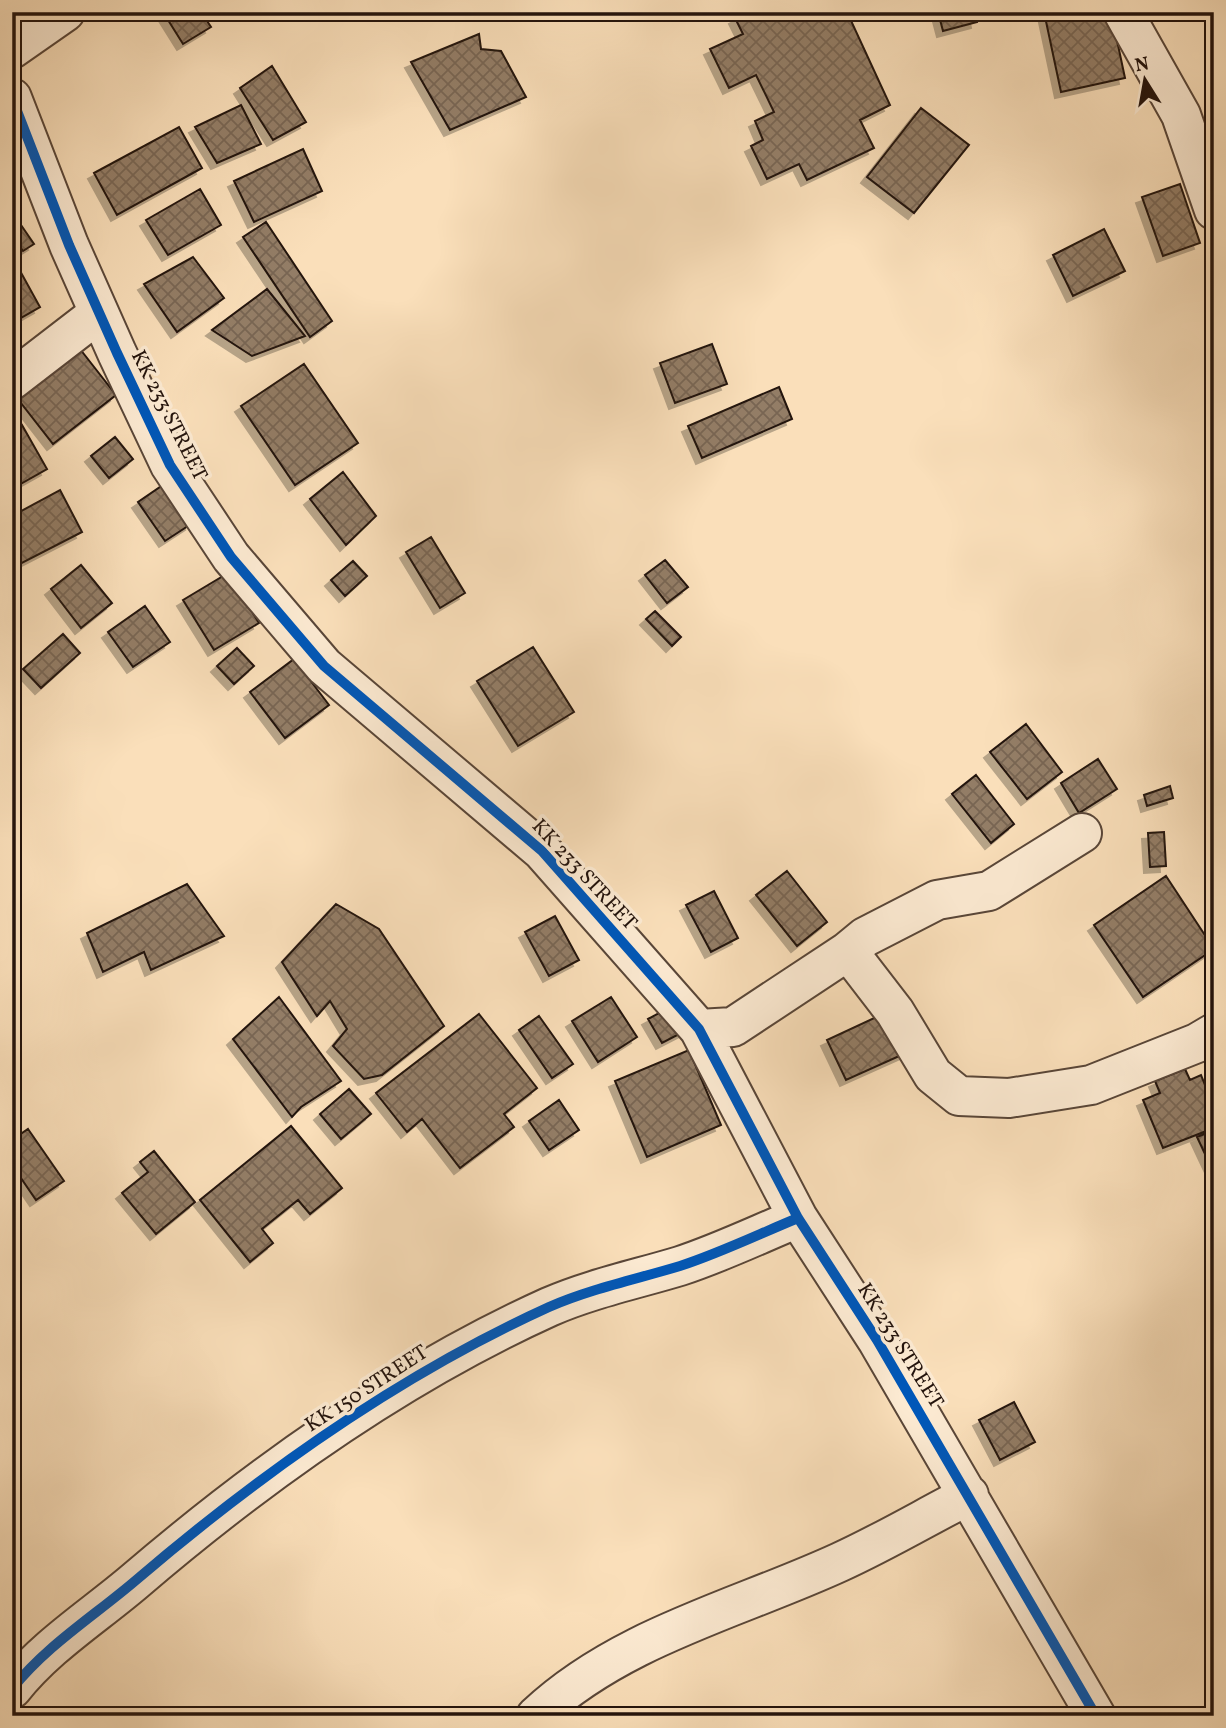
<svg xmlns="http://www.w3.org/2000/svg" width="1226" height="1728" font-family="Vollkorn,serif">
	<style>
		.building { fill: url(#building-cross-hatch); stroke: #23130c; stroke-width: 2; filter: url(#shadow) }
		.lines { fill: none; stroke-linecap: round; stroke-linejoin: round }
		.street-casing { stroke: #594638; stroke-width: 42 }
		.street { stroke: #fcead2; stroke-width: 38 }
		.cycleway-casing { stroke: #fcead2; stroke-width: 15 }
		.cycleway { stroke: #0057b8; stroke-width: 10 }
		.labels { text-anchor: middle; stroke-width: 7; stroke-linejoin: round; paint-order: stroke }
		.street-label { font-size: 21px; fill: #23130c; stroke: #fcead2 }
	</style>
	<defs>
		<pattern id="building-cross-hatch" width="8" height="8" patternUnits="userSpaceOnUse" patternTransform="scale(1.75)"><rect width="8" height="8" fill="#937d66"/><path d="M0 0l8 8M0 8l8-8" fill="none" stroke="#786552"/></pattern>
		<filter id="shadow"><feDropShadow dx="-6" dy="6" stdDeviation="0" flood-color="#0004"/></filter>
	</defs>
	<rect width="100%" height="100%" fill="#fadfba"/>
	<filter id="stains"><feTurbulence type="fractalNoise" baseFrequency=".00286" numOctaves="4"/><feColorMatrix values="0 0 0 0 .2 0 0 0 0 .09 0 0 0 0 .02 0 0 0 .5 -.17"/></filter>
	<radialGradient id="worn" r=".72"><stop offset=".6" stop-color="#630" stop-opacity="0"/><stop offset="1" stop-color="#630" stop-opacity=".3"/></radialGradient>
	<path class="building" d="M163,12H201L211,27L183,44Z
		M747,12H847L890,105L860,120L874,148L807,180L799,164L767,179L751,146L763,140L755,121L774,112L756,75L729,88L710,49L743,34L735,18Z
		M938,12H975L977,22L943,31Z
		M1044,12H1111L1125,78L1061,92Z
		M479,34L481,49L501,51L526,97L450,130L411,62Z
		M272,66L306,122L273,140L240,88Z
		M241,105L261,144L217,163L195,127Z
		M921,108L969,145L914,213L867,177Z
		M179,127L202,168L117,215L94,173Z
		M303,149L322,191L254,222L234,181Z
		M1180,184L1200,243L1163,256L1142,197Z
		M200,189L221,225L168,255L146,220Z
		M266,222L332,321L310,337L243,237Z
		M21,225L34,244L23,251L12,235V231Z
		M1104,229L1125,271L1073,296L1053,255Z
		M193,257L224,298L177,332L144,284Z
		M19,269L40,307L12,323V273Z
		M267,289L305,336L252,356L212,330Z
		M712,344L727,384L675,403L660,363Z
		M80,349L116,395L53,444L17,398Z
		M304,364L358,443L295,485L241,406Z
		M779,387L792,419L702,458L688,426Z
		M22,425L47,469L17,486L12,478V431Z
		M115,437L133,459L109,478L91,456Z
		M343,472L376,516L346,545L310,499Z
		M163,485L191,524L165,541L138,502Z
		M60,490L82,532L18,565L12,553V516Z
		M431,537L465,593L440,608L406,552Z
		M665,560L688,587L667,603L645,575Z
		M353,561L367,576L345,596L331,580Z
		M81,565L112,603L81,628L51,589Z
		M228,573L259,623L214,650L183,600Z
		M145,606L170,642L133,667L108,632Z
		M655,611L681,637L672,646L646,619Z
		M63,634L80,653L41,688L23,669Z
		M533,647L574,712L518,746L477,681Z
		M237,648L254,666L234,684L217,666Z
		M294,659L329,705L285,738L250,692Z
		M1026,724L1062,772L1027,799L990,752Z
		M1098,759L1117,789L1079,813L1061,783Z
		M976,775L1014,824L991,843L952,794Z
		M1170,786L1173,798L1147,806L1144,795Z
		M1164,832L1166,866L1150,867L1148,833Z
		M787,871L827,922L797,946L756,895Z
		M1166,876L1214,949L1143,997L1094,925Z
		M187,884L224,936L151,970L144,952L103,972L87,933Z
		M714,891L738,938L711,952L686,905Z
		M336,904L379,929L444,1026L382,1075L364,1079L333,1046L347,1029L330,1001L317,1016L282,962Z
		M555,916L579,960L549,976L525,932Z
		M279,997L341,1081L301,1107L292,1117L233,1039Z
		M611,997L637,1037L598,1062L572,1021Z
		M672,1006L685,1031L662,1043L648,1019Z
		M887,1012L906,1053L846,1080L827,1040Z
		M479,1014L537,1088L504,1114L514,1127L460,1168L422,1119L407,1132L376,1093Z
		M539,1016L573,1064L552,1078L519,1030Z
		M689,1050L721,1125L647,1157L615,1081Z
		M1185,1069L1190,1080L1201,1075L1214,1107V1128L1163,1148L1143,1100L1160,1093L1155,1081Z
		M349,1089L371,1114L341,1139L320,1114Z
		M559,1100L579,1130L549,1150L529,1121Z
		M291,1126L342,1188L310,1214L298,1200L262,1229L273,1243L250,1262L200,1200Z
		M28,1129L64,1181L36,1200L12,1165V1140Z
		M1214,1130V1170L1213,1171L1197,1137Z
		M154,1151L195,1202L156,1234L122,1193L148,1172L140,1162Z
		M1014,1402L1035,1442L1000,1460L979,1420Z"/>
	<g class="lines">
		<defs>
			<path id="street" d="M1123,12L1181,115L1214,210
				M12,49L65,12
				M12,98L69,245L117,353L170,465L231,557L324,666L542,851L699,1029L798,1218L877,1340L1096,1716
				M12,380L99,313
				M848,951L865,937L937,900L989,891L1082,833
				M699,1029L733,1027L848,951L895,1012L933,1075L959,1096L1009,1098L1091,1085L1197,1043L1214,1033
				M12,1689C46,1646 94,1616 135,1581C260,1474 399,1375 549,1307C590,1289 637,1279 680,1266C720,1253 759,1234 798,1218
				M536,1716C620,1637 738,1609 840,1562C884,1542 926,1517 969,1495"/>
		</defs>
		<use href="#street" class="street-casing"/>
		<use href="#street" class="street"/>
		<defs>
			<path id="cycleway" d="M12,98L69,245L117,353L170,465L231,557L324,666L542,851L699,1029L798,1218L877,1340L1096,1716
				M12,1689C46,1646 94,1616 135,1581C260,1474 399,1375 549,1307C590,1289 637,1279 680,1266C720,1253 759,1234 798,1218"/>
		</defs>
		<use href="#cycleway" class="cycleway-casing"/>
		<use href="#cycleway" class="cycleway"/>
	</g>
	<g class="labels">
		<g class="street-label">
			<text transform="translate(170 415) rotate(63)" y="7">KK 233 STREET</text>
			<text transform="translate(585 874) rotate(47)" y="7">KK 233 STREET</text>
			<text transform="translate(901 1345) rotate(58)" y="7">KK 233 STREET</text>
			<text transform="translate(366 1388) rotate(-33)" y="7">KK 150 STREET</text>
		</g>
	</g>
	<rect width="1226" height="1728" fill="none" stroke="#fadfba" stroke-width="42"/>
	<rect x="14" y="14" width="1198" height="1700" fill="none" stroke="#23130c" stroke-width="3.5"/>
	<rect x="21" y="21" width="1184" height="1686" fill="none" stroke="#23130c" stroke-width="2"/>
	<g transform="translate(1145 80) rotate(349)" stroke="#fcead2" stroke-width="5" paint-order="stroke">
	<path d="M0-5L12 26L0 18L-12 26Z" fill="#23130c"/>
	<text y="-10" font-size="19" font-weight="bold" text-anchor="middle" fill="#23130c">N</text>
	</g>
	<rect width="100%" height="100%" filter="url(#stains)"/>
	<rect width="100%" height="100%" fill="url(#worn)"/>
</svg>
